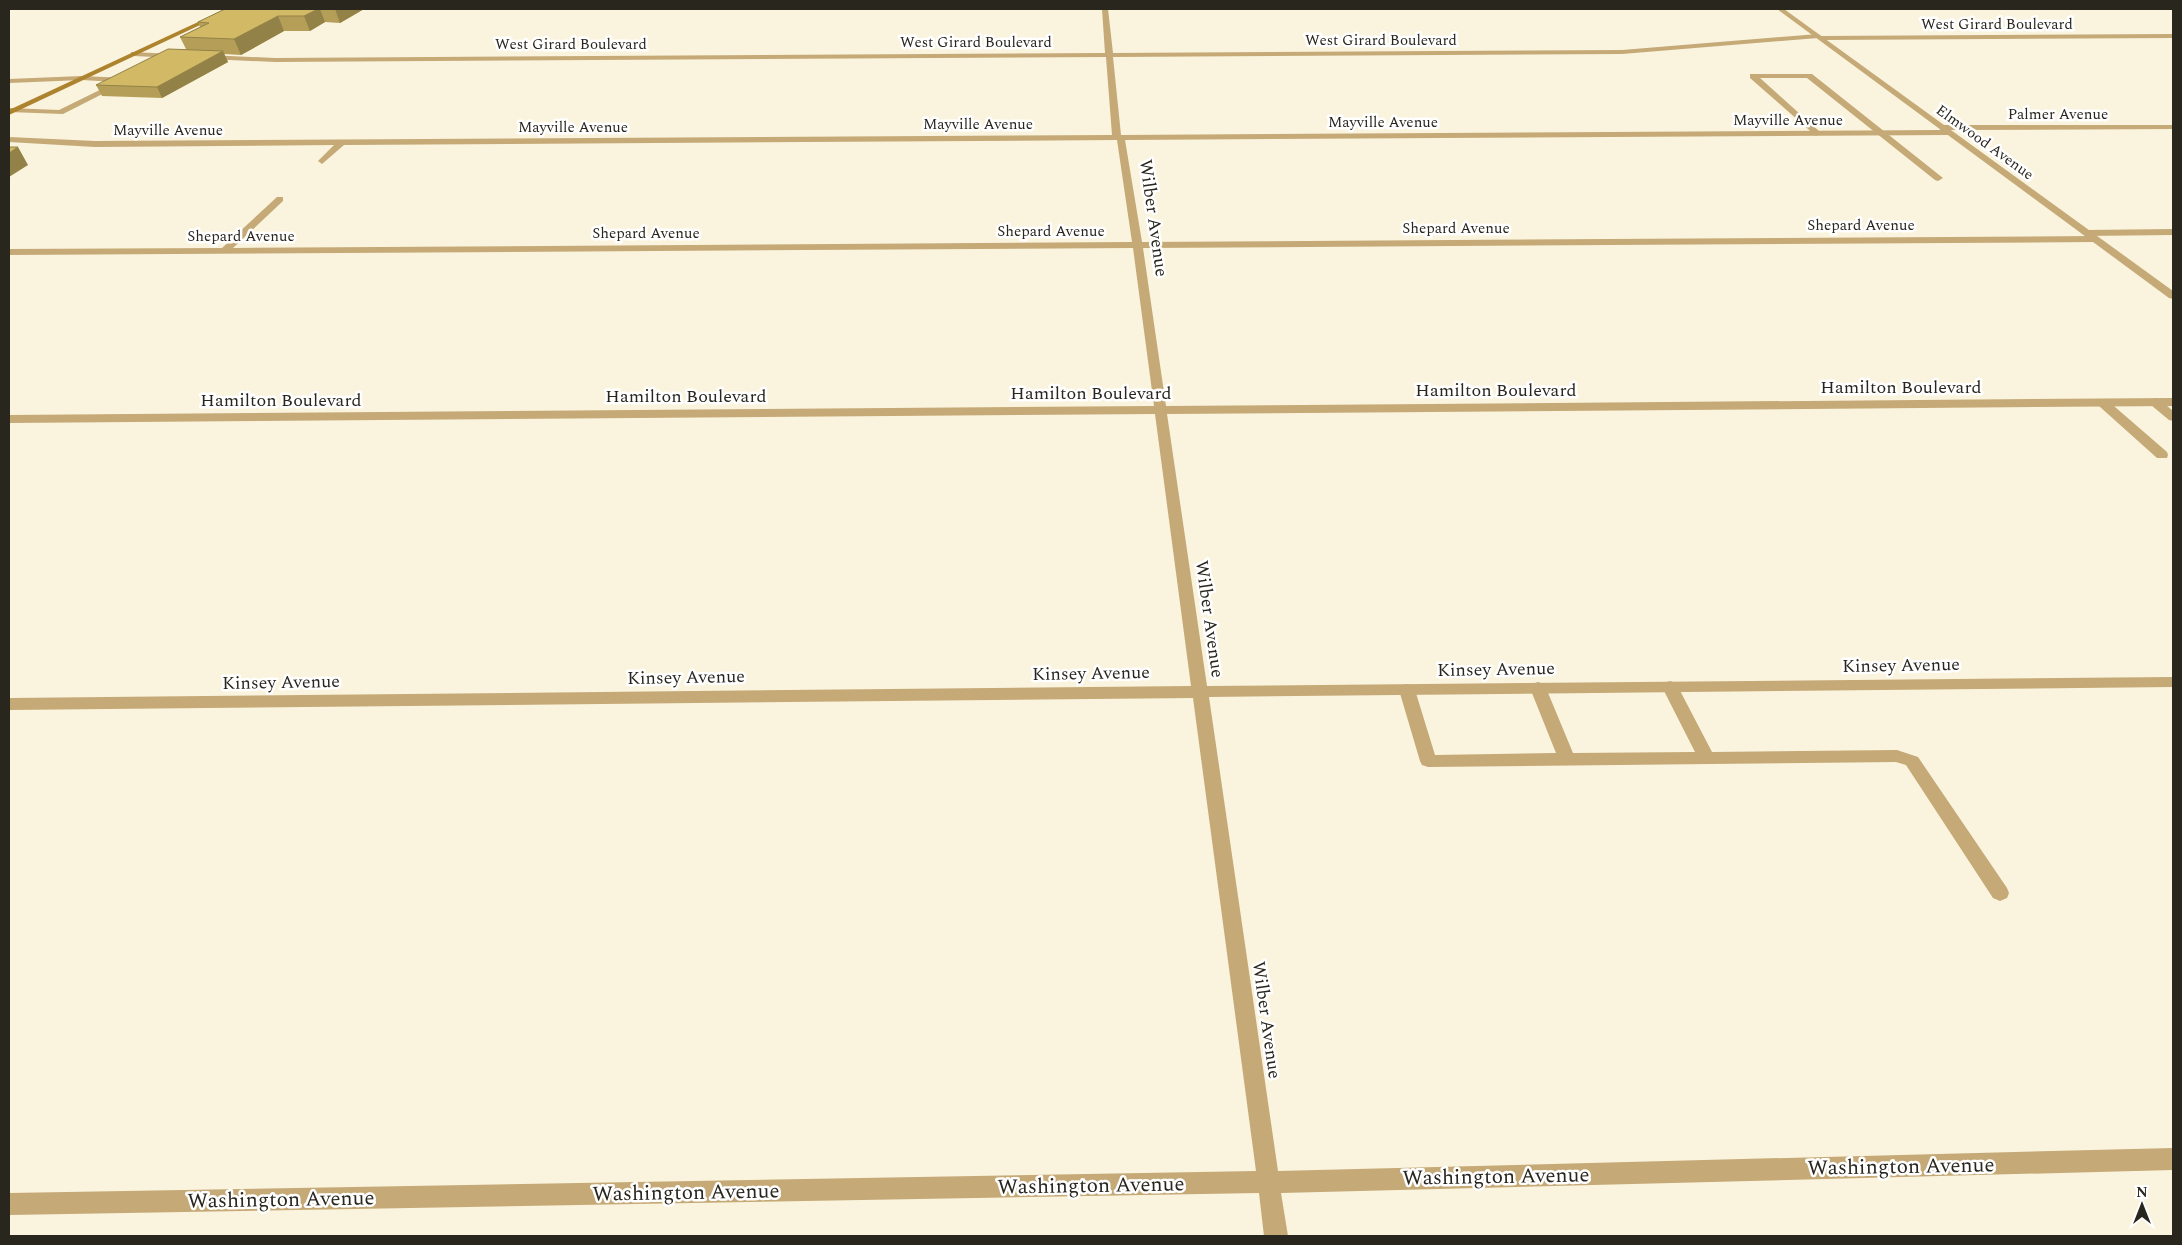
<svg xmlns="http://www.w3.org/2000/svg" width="2182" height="1245" font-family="Spectral,serif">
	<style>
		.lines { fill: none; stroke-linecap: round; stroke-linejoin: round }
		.service { fill: #c5a976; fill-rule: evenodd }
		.minor { fill: #c5a976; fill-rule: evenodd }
		.tertiary { fill: #c5a976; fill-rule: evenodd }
		.secondary { fill: #ae832d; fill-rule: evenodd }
		.wall { fill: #b59f58 }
		.shaded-wall { fill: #938247 }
		.building { fill: #d2b966; stroke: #938247 }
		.labels { text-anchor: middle; stroke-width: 5; stroke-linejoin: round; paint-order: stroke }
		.far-street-label { font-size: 15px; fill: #29261e; stroke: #fff }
		.street-label { font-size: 18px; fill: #29261e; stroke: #fff }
		.near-street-label { font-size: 21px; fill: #29261e; stroke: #fff }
	</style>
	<rect width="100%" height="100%" fill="#faf3dd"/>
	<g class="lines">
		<path class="service" d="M1750,74H1812L1943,178L1938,181L1935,180L1807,78H1760L1819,131L1820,133L1816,136L1750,78Z
			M82,76L126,78L130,80L63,114L9,112V108L59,110L116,82L82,80L9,83V79Z
			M2155,398L2159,399L2173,411V421L2169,420L2151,405L2149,402Z
			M2103,399L2107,400L2167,452L2168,455L2167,458H2157L2099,406L2097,403Z
			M1670,681L1676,683L1712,752L1897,750L1918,757L2007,888L2009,893L2007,898L2000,901L1993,898L1906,765L1896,762L1428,767L1422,765L1420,761L1399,690L1401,686L1407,684L1413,686L1415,690L1435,755L1556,753L1530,688L1532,684L1538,682L1544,684L1546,688L1573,753L1695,752L1662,687L1664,683Z"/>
		<path class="minor" d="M1102,9H1108L1113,53L1622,50L1818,34L1821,36L2173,34V38L1821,40L1818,38L1622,54L1113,57L1121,135L1940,130V126L1943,125H2173V129L1951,130V134L1948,135L1125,140L1142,242L2094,236L2099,239L2094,242L1143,248L1166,406L2173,398V406L1167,414L1207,686L2173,677V687L1209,697L1278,1171L2173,1148V1170L1281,1193L1288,1236H1264L1259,1193L9,1215V1193L1256,1171L1193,698L9,710V698L1191,686L1155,414L9,423V415L1154,406L1133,248L9,255V249L222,248L277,197H283V201L233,248L1132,242L1117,140L344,145L322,164L318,161L334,145L95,147L9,142V137L95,141L1112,135L1106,57L275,62L208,59L204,57L208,55L275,58L1105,53Z
			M131,52L175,54L179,56L175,58L134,56H131Z
			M2173,229V235L2086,236L2081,233L2086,230Z"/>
		<path class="tertiary" d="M1777,9H1784L2173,291V299L2169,298Z"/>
		<path class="secondary" d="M226,9H234L9,115V110Z"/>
	</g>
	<path class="wall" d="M225,9H364L340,23L325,22L310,31H284L241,55L224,54L228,62L162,98L102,96L96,85L186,49L180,37L200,27L198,22Z"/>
	<path class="shaded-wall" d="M318,9H320L325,22L310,31L304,16Z
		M335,9H364L340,23Z
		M278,16L284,31L241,55L234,39Z
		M223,51L228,62L162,98L157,87Z
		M18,147L28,165L9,177V153Z"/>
	<path class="building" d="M225,9H318L304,16H278L234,39L180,37L209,23L198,22Z
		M168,49L223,51L157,87L96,85Z
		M9,147H18L9,153Z"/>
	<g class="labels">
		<g class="far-street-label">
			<text x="1997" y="29">West Girard Boulevard</text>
			<text x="1381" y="45">West Girard Boulevard</text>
			<text x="976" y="47">West Girard Boulevard</text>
			<text x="571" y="49">West Girard Boulevard</text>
			<text x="2058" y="119">Palmer Avenue</text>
			<text x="1788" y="125">Mayville Avenue</text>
			<text x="1383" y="127">Mayville Avenue</text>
			<text x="978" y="129">Mayville Avenue</text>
			<text x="573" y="132">Mayville Avenue</text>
			<text x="168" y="135">Mayville Avenue</text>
			<text transform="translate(1985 142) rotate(36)" y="5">Elmwood Avenue</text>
			<text x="1861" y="230">Shepard Avenue</text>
			<text x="1456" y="233">Shepard Avenue</text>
			<text x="1051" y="236">Shepard Avenue</text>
			<text x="646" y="238">Shepard Avenue</text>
			<text x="241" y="241">Shepard Avenue</text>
		</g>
		<g class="street-label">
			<text transform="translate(1154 218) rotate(82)" y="6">Wilber Avenue</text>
			<text x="1901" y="393">Hamilton Boulevard</text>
			<text x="1496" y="396">Hamilton Boulevard</text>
			<text x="1091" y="399">Hamilton Boulevard</text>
			<text x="686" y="402">Hamilton Boulevard</text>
			<text x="281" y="406">Hamilton Boulevard</text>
			<text transform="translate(1210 619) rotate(82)" y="6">Wilber Avenue</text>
			<text transform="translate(1901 665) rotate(-1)" y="6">Kinsey Avenue</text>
			<text transform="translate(1496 669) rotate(-1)" y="6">Kinsey Avenue</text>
			<text transform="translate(1091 673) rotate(-1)" y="6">Kinsey Avenue</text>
			<text transform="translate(686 677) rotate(-1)" y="6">Kinsey Avenue</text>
			<text transform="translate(281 682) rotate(-1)" y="6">Kinsey Avenue</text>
			<text transform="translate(1267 1020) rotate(82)" y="6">Wilber Avenue</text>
		</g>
		<g class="near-street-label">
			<text transform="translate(1901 1166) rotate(-1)" y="7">Washington Avenue</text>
			<text transform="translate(1496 1176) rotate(-1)" y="7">Washington Avenue</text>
			<text transform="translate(1091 1185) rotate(-1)" y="7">Washington Avenue</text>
			<text transform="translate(686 1192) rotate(-1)" y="7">Washington Avenue</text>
			<text transform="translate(281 1199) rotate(-1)" y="7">Washington Avenue</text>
		</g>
	</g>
	<rect width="2182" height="1245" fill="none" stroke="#29261e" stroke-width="20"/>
	<g transform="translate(2142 1205)" stroke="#ffffff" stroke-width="4" paint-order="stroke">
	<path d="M0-4L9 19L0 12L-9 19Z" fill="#29261e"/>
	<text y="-8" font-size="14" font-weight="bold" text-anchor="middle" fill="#29261e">N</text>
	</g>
</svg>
